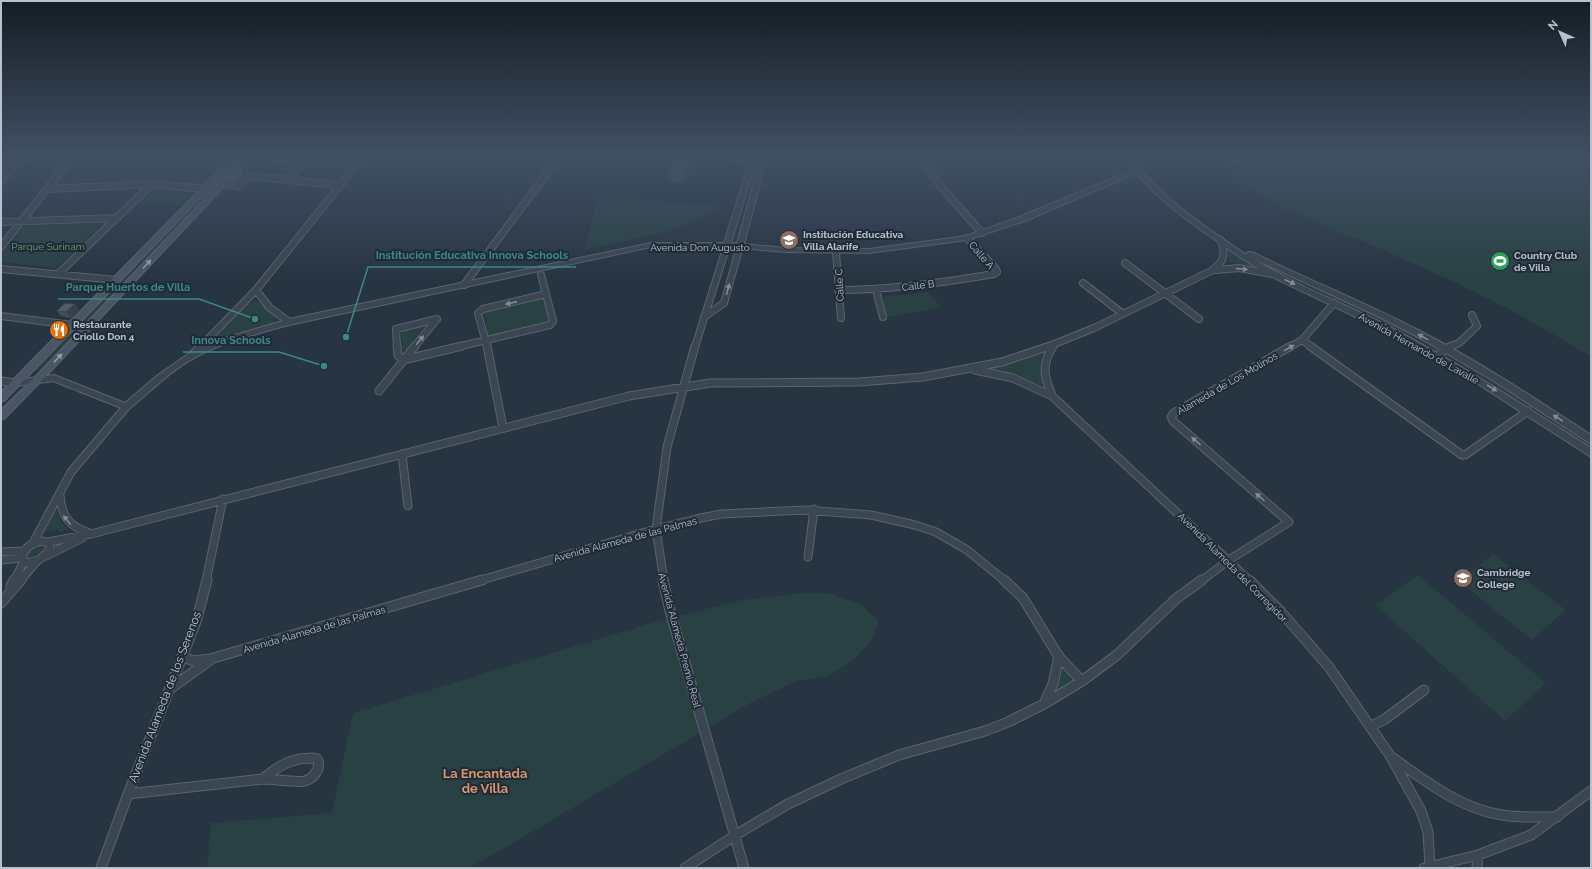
<svg xmlns="http://www.w3.org/2000/svg" width="1592" height="869" font-family="Raleway,sans-serif">
	<style>
		.green { fill: #294143 }
		.water { fill: #3e526b }
		.lines { fill: none; stroke-linecap: round; stroke-linejoin: round }
		.minor-far2-casing { stroke: #5a646f; stroke-width: 8 }
		.minor-far1-casing { stroke: #5a646f; stroke-width: 9 }
		.minor-casing { stroke: #5a646f; stroke-width: 11 }
		.tertiary-casing { stroke: #5a646f; stroke-width: 2 }
		.secondary-casing { stroke: #5a646f; stroke-width: 2 }
		.minor-far2 { stroke: #3c4652; stroke-width: 6 }
		.minor-far1 { stroke: #3c4652; stroke-width: 7 }
		.minor { stroke: #3c4652; stroke-width: 9 }
		.tertiary { fill: #3c4652; fill-rule: evenodd }
		.secondary { fill: #4a5565; fill-rule: evenodd }
		.wall { fill: #434e5c }
		.shaded-wall { fill: #37404b }
		.building { fill: #4e5b6b; stroke: #37404b }
		.oneway { fill: #929ba8 }
		.oneway2 { fill: #818a95 }
		.labels { text-anchor: middle; stroke-width: 4; stroke-linejoin: round; paint-order: stroke }
		.poi-label { font-size: 10px; font-weight: bold; fill: #b9c1cc; stroke: #202b38; text-anchor: start }
		.park-label { font-size: 10px; fill: #709c79; stroke: #202b38 }
		.street-label { font-size: 10px; fill: #b9c1cc; stroke: #202b38 }
		.near-street-label { font-size: 12px; fill: #b9c1cc; stroke: #202b38 }
		.near-neighbourhood-label { font-size: 13px; font-weight: bold; fill: #d5966b; stroke: #202b38 }
		.leader { fill: none; stroke: #3a8986; stroke-width: 1.5 }
		.callout-dot { fill: #3a8986; stroke: #202b38; stroke-width: 1.5 }
		.callout-label { font-size: 11px; text-anchor: middle; font-weight: bold; fill: #3a8986; stroke: #202b38; stroke-width: 4; stroke-linejoin: round; paint-order: stroke }
	</style>
	<rect width="100%" height="100%" fill="#273442"/>
	<path class="green" d="M1216,157H1591V357C1538,324 1483,294 1425,269C1403,259 1381,249 1359,240C1308,220 1253,200 1216,157Z
		M236,160H242L42,371L34,370Z
		M153,187L195,191L182,205L140,201Z
		M598,197L718,206C697,223 673,230 647,236L646,235L639,238L584,250Z
		M103,223L56,268L1,262V256L24,226Z
		M1228,247L1253,266L1228,262Z
		M1260,262L1402,327L1510,389L1591,442V447L1455,360L1409,335L1275,271Z
		M928,292L941,308L887,317L883,297Z
		M541,298L544,299L549,320L548,322L491,335L488,334L484,313L487,310Z
		M257,300L277,316V320L269,325L222,338L218,337V335L248,303Z
		M425,324L407,350L403,351L401,330Z
		M1044,352C1039,368 1042,370 1043,385L1038,384L1013,373L987,368Z
		M57,509L59,519L68,529L60,532L58,529L44,532C45,525 51,512 57,509Z
		M39,545L44,546V551C40,555 35,560 29,557L28,554L33,548Z
		M1493,554L1566,610L1532,640L1459,581Z
		M1418,575L1546,683L1505,721L1375,605Z
		M801,593L833,594L862,605L879,621L871,642L851,662L828,676L797,681L752,702L498,852L468,868H207L211,823L332,813L353,713L658,621L742,600Z
		M1063,668L1074,680L1056,689Z"/>
	<path class="water" d="M1229,157H1264L1265,162C1252,174 1241,167 1229,157Z"/>
	<g class="lines">
		<defs>
			<path id="minor-far2" d="M270,157L356,165
				M731,157L763,162
				M920,157L942,188L982,233
				M238,175L339,185
				M288,180L305,161
				M1,181L21,157
				M47,189L152,184L206,189
				M1,222L117,218
				M1,247L72,157
				M836,252L841,318
				M1125,263L1199,319
				M1,269L117,280
				M1216,270L1239,268L1272,274
				M58,274L152,184
				M1083,283L1123,314
				M464,285L559,157
				M256,290L269,307L289,322
				M838,290C891,290 942,283 994,274L997,272L996,269L967,238
				M876,290L883,317
				M1,316L72,325
				M704,317L724,303L740,246
				M1302,340L1312,347
				M200,347L256,290L363,157
				M397,347L396,329L437,319
				M414,347L437,319
				M457,347L550,325L553,321L541,275
				M487,347L478,313L483,309L546,294
				M695,347L727,245
				M1047,347L1094,328L1211,271C1224,262 1226,255 1221,240
				M1290,347L1302,340L1334,303
				M1450,347L1459,343L1477,326L1472,315"/>
			<path id="minor-far1" d="M397,346L398,355L403,360
				M487,346L503,428
				M1310,346L1462,455H1465L1528,411
				M191,356L201,346
				M1438,356L1445,349L1452,346
				M403,360L462,346
				M975,370L1013,378L1052,396L1250,581
				M1,381L16,383
				M379,391L415,346
				M1052,396C1044,376 1041,366 1053,346
				M402,454L408,506
				M60,495C61,516 69,526 89,533
				M41,541L50,543L49,551L39,560L27,563L22,558C24,548 31,543 41,541Z
				M48,542L91,534L629,396L710,383L859,382L923,377L1002,362L1050,346
				M33,543L71,472L126,407
				M1,552L24,551
				M46,556L82,538
				M808,557L814,509
				M1,560L22,558
				M14,581L24,561
				M20,581L37,561
				M206,581L223,499
				M478,581L656,529L696,519L721,514L805,510L871,515L915,525L936,532L967,550L1005,581
				M664,581L656,529L667,447L695,346
				M1201,581L1229,560L1289,522L1173,421L1171,417L1174,413L1291,346"/>
			<path id="minor" d="M663,580L669,607L744,868
				M1004,580L1023,598L1059,657L1082,681
				M1249,580L1281,612L1329,667L1391,757L1421,811L1428,832L1430,866L1432,868
				M11,586L14,580
				M1,603L21,580
				M182,656L193,661L210,659L482,580
				M170,689L210,660
				M1044,704L1053,684L1059,656
				M1370,727L1385,719L1424,690
				M312,758L317,759C322,768 314,778 305,781C297,783 272,779 263,779C278,766 291,758 312,758Z
				M1393,758C1425,781 1461,809 1502,815C1520,818 1538,817 1557,817
				M128,794L263,779
				M101,868L128,794L197,619L207,580
				M685,868L734,836L788,804L841,779L899,755L985,731L1008,722L1044,704L1082,681L1117,655L1177,598L1202,580
				M1424,868L1478,855L1531,835L1591,791
				M1477,868L1478,855"/>
			<path id="tertiary" d="M1,157H55L52,159L1,161Z
				M751,157H757L731,243H737L761,157H767L744,244L786,248L869,249L966,236L1019,217L1133,170L1125,157H1132C1161,199 1204,226 1245,254L1249,252H1252C1308,280 1367,303 1422,332C1481,363 1536,399 1591,435V444L1492,380L1418,337L1375,315L1256,260C1299,288 1349,305 1394,329C1462,365 1526,407 1591,448V457L1453,368L1387,332L1270,276C1250,264 1230,251 1211,237C1184,218 1158,199 1136,173L1025,221L967,240L869,253L786,252L727,247H651L289,325C257,334 223,342 194,358C170,371 150,392 129,409L126,410L53,381L16,386L12,383L16,380L54,375L125,403L158,375L188,354L225,338L289,319L651,243H724Z"/>
			<path id="secondary" d="M232,157H240L4,401L1,402V392Z
				M244,157H252L46,376L4,419L1,420V410L40,372Z"/>
		</defs>
		<use href="#minor-far2" class="minor-far2-casing"/>
		<use href="#minor-far1" class="minor-far1-casing"/>
		<use href="#minor" class="minor-casing"/>
		<use href="#tertiary" class="tertiary-casing"/>
		<use href="#secondary" class="secondary-casing"/>
		<use href="#minor-far2" class="minor-far2"/>
		<use href="#minor-far1" class="minor-far1"/>
		<use href="#minor" class="minor"/>
		<use href="#tertiary" class="tertiary"/>
		<use href="#secondary" class="secondary"/>
	</g>
	<path class="wall" d="M696,159L684,183L669,182L668,174Z
		M245,173L249,180L240,191L227,189L223,182Z
		M75,304L79,310L71,318L61,316L57,311Z"/>
	<path class="shaded-wall" d="M692,157H696V159L684,183V176Z
		M245,173L249,180L240,191L235,183Z
		M75,304L79,310L71,318L66,312Z"/>
	<path class="building" d="M677,157H692L684,176L668,174Z
		M233,171L245,173L235,183L223,182Z
		M65,303L75,304L66,312L57,311Z"/>
	<defs><path id="oneway-solid" d="M-6-.8H1V-3.2L6.5 0L1 3.2V.8H-6Z"/></defs>
	<g class="oneway">
		<use href="#oneway-solid" transform="translate(147 264) rotate(-47)"/>
		<use href="#oneway-solid" transform="translate(58 358) rotate(-47)"/>
	</g>
	<g class="oneway2">
		<use href="#oneway-solid" transform="translate(1242 269) rotate(4)"/>
		<use href="#oneway-solid" transform="translate(1290 282) rotate(25)"/>
		<use href="#oneway-solid" transform="translate(728 289) rotate(-75)"/>
		<use href="#oneway-solid" transform="translate(511 303) rotate(167)"/>
		<use href="#oneway-solid" transform="translate(1423 337) rotate(-151)"/>
		<use href="#oneway-solid" transform="translate(420 340) rotate(-51)"/>
		<use href="#oneway-solid" transform="translate(1289 348) rotate(-29)"/>
		<use href="#oneway-solid" transform="translate(1492 388) rotate(32)"/>
		<use href="#oneway-solid" transform="translate(1558 418) rotate(-147)"/>
		<use href="#oneway-solid" transform="translate(1196 441) rotate(-140)"/>
		<use href="#oneway-solid" transform="translate(1260 497) rotate(-139)"/>
		<use href="#oneway-solid" transform="translate(67 520) rotate(-129)"/>
	</g>
	<linearGradient id="sky" x2="0" y2="1"><stop stop-color="#151d24"/><stop offset="0.56" stop-color="#415065"/><stop offset="1" stop-color="#415065" stop-opacity="0"/></linearGradient>
	<rect width="1592" height="279" fill="url(#sky)"/>
	<defs>
		<symbol id="school-disc" viewBox="-11 -11 22 22"><circle r="9.5" fill="#8d6e63" stroke="#202b38"/><path d="M0-5L7-2L0 1L-7-2ZM-4 1L0 2.5L4 1V4Q0 6-4 4Z" fill="#fff"/></symbol>
		<symbol id="stadium-disc" viewBox="-11 -11 22 22"><circle r="9.5" fill="#2e9e5b" stroke="#202b38"/><path d="M0-5a6.5 5 0 1 0 0 10a6.5 5 0 1 0 0-10ZM-3.5-1.8h7v3.6h-7Z" fill="#fff"/></symbol>
		<symbol id="restaurant-disc" viewBox="-11 -11 22 22"><circle r="9.5" fill="#e8710a" stroke="#202b38"/><path d="M-5-6h1v4h1v-4h1v4h1v-4h1v5L-1.5 .5V6h-2V.5L-5-1ZM5-6V6H3V1.5H1.5Q1.5-4 5-6Z" fill="#fff"/></symbol>
	</defs>
	<g fill-rule="evenodd">
		<use href="#school-disc" x="778" y="229" width="22" height="22"/>
		<use href="#stadium-disc" x="1489" y="250" width="22" height="22"/>
		<use href="#restaurant-disc" x="48" y="319" width="22" height="22"/>
		<use href="#school-disc" x="1452" y="567" width="22" height="22"/>
	</g>
	<g class="labels">
		<g class="poi-label">
			<text x="803" y="238">Institución Educativa<tspan x="803" dy="12">Villa Alarife</tspan></text>
			<text x="1514" y="259">Country Club<tspan x="1514" dy="12">de Villa</tspan></text>
			<text x="73" y="328">Restaurante<tspan x="73" dy="12">Criollo Don 4</tspan></text>
			<text x="1477" y="576">Cambridge<tspan x="1477" dy="12">College</tspan></text>
		</g>
		<g class="park-label">
			<text x="48" y="250">Parque Surinam</text>
		</g>
		<g class="street-label">
			<text x="700" y="251">Avenida Don Augusto</text>
			<text transform="translate(982 255) rotate(49)" y="4">Calle A</text>
			<text transform="translate(839 285) rotate(-93)" y="4">Calle C</text>
			<text transform="translate(918 285) rotate(-7)" y="4">Calle B</text>
			<text transform="translate(1419 348) rotate(29)" y="4">Avenida Hernando de Lavalle</text>
			<text transform="translate(1227 383) rotate(-30)" y="4">Alameda de Los Molinos</text>
			<text transform="translate(625 539) rotate(-15)" y="4">Avenida Alameda de las Palmas</text>
			<text transform="translate(1233 567) rotate(45)" y="4">Avenida Alameda del Corregidor</text>
			<text transform="translate(314 629) rotate(-16)" y="4">Avenida Alameda de las Palmas</text>
			<text transform="translate(680 640) rotate(75)" y="4">Avenida Alameda Premio Real</text>
		</g>
		<g class="near-street-label">
			<text transform="translate(165 697) rotate(-69)" y="4">Avenida Alameda de los Serenos</text>
		</g>
		<g class="near-neighbourhood-label">
			<text x="485" y="778">La Encantada<tspan x="485" dy="15">de Villa</tspan></text>
		</g>
	</g>
	<path class="leader" d="M346 337L368 267H576M255 319L199 299H58M324 366L279 352H183"/>
	<g class="callout-dot">
		<circle cx="346" cy="337" r="4"/>
		<circle cx="255" cy="319" r="4"/>
		<circle cx="324" cy="366" r="4"/>
	</g>
	<g class="callout-label">
		<text x="472" y="259">Institución Educativa Innova Schools</text>
		<text x="128" y="291">Parque Huertos de Villa</text>
		<text x="231" y="344">Innova Schools</text>
	</g>
	<rect width="1592" height="869" fill="none" stroke="#b9c1cc" stroke-width="4"/>
	<g transform="translate(1560 32) rotate(315)" stroke="#202b38" stroke-width="3" paint-order="stroke">
	<path d="M0-3L7 15L0 10L-7 15Z" fill="#b9c1cc"/>
	<text y="-6" font-size="11" font-weight="bold" text-anchor="middle" fill="#b9c1cc">N</text>
	</g>
</svg>
